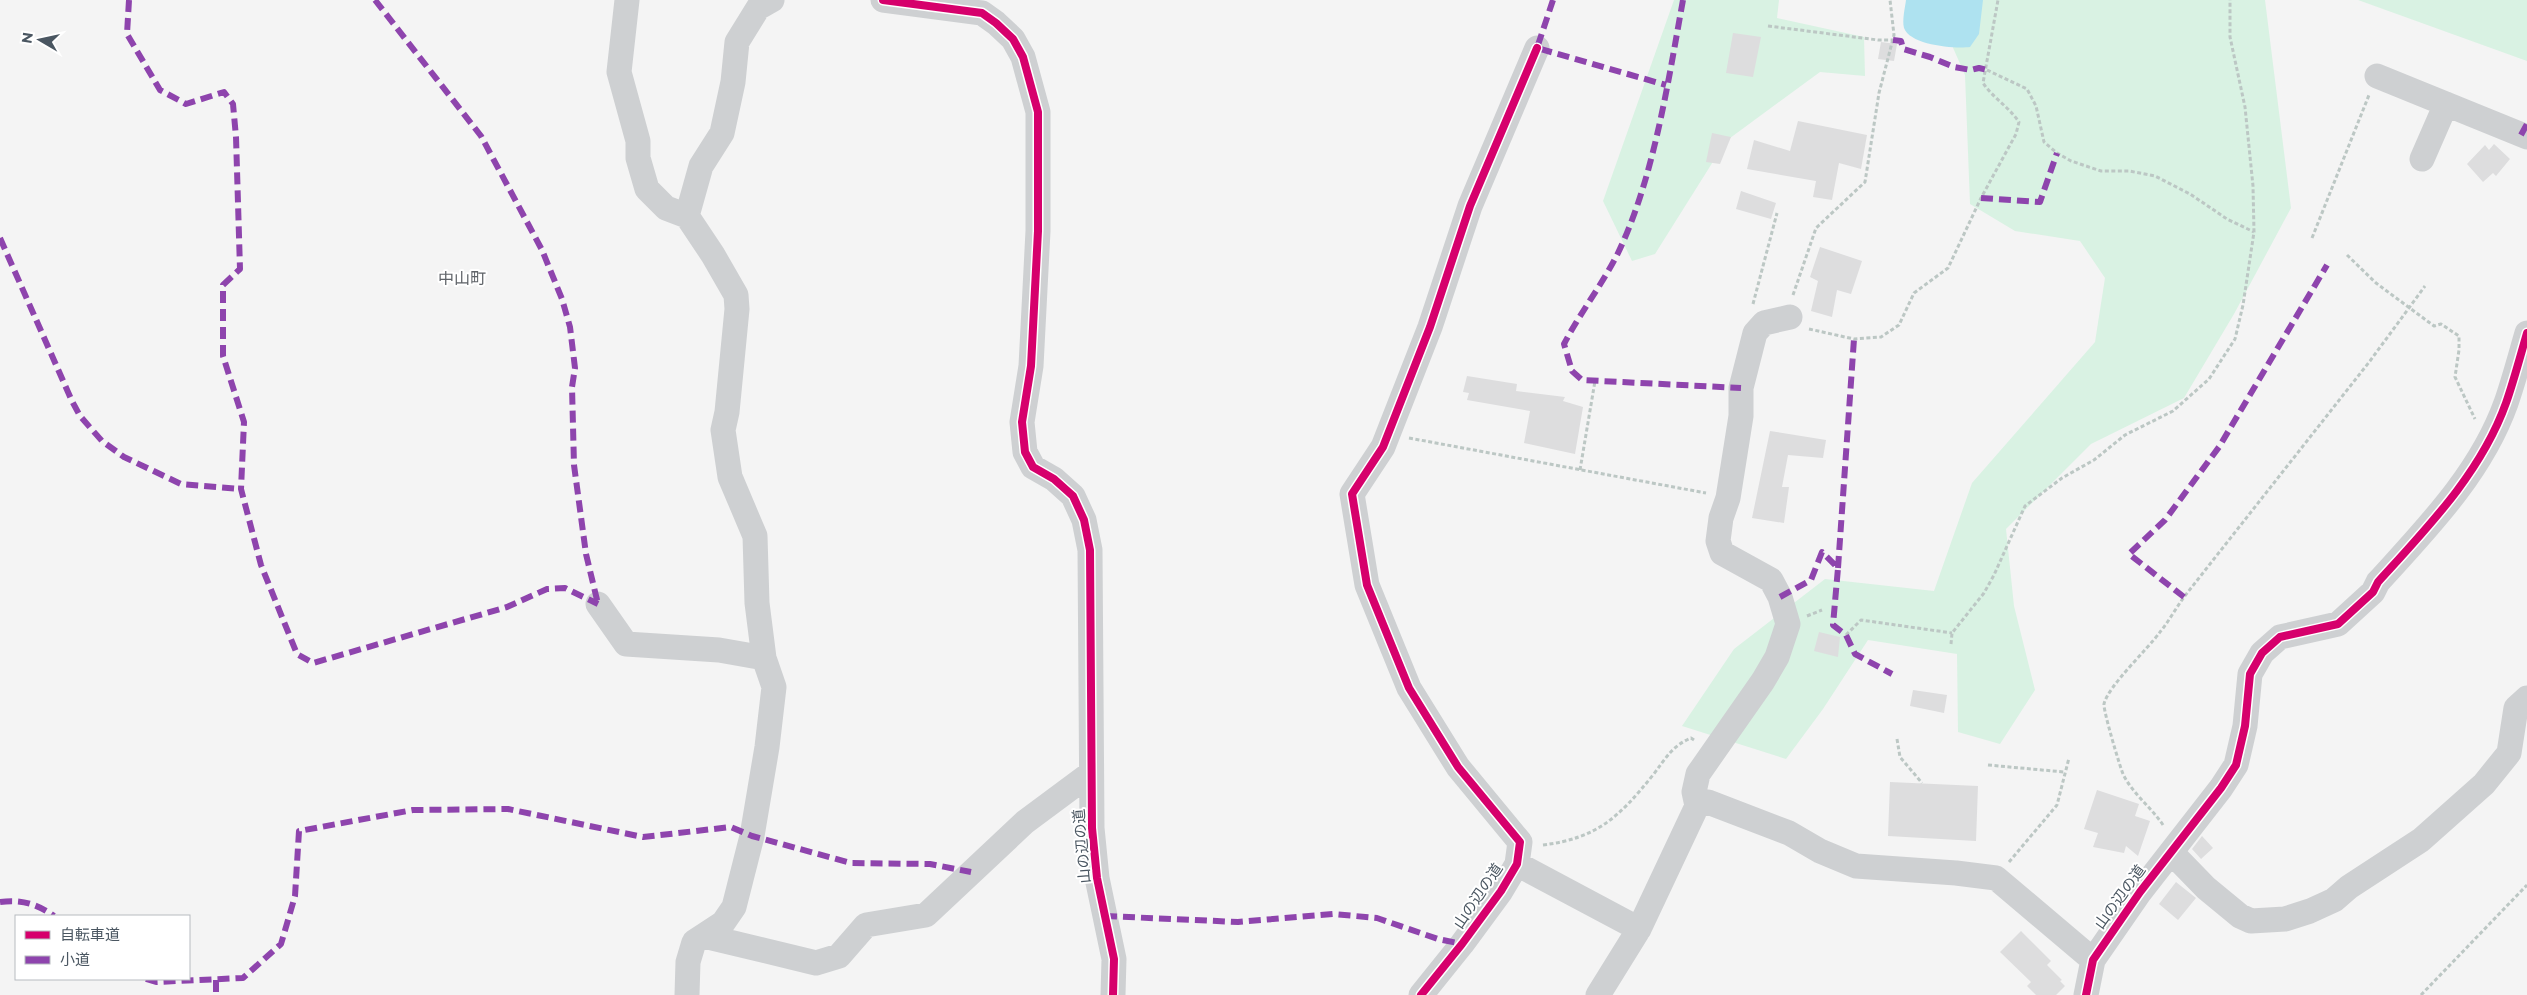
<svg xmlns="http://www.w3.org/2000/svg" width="2527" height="995" font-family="Montserrat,'Noto Sans JP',sans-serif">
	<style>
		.green { fill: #d9f2e3 }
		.water { fill: #aee2f0 }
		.building { fill: #ddddde }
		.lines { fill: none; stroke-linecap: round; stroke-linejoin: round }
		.path { stroke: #bcc7c4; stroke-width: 3; stroke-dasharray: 4 2.5; stroke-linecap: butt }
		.minor { stroke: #ced0d2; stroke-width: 25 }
		.quiet { stroke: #8e44ad; stroke-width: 6; stroke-dasharray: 12 6; stroke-linecap: butt }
		.cycleway-casing { stroke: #fff; stroke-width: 11 }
		.cycleway { stroke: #d6006c; stroke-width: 8 }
		.labels { text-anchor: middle; stroke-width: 4; stroke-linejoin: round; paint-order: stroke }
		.street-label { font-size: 15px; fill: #4a5661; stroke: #fff }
		.neighbourhood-label { font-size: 16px; fill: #5f6368; stroke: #fff }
	</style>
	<rect width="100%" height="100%" fill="#f4f4f4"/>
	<path class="green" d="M1674,0H1779L1777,18L1864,37L1865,76L1820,72L1726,141L1655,254L1632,261L1603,201Z
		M1932,0H2265L2291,208L2234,314L2184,398L2091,444L2006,529L2014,606L2035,690L2000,744L1958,732L1957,654L1868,640L1823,709L1786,759L1682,726L1734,649L1825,579L1934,591L1972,483L2095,342L2105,278L2080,241L2015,231L1970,204L1965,75Z
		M2358,0H2527V61Z"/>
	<path class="water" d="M1906,0H1983L1979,34L1970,47C1954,49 1910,45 1904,28C1902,20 1905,8 1906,0Z"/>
	<path class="building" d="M1733,33L1761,37L1753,77L1726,73Z
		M1881,42L1897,44L1894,61L1878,59Z
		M1798,121L1867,135L1861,169L1839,163L1832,200L1813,197L1816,181L1747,169L1754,140L1790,151Z
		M1712,133L1731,137L1720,164L1706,162Z
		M2494,144L2510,159L2496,176L2493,173L2483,182L2467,164L2485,145L2489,150Z
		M1741,191L1776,203L1771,219L1736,209Z
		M1820,247L1862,261L1851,294L1837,290L1832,317L1811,311L1818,281L1810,277Z
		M1467,376L1517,384L1516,391L1565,397L1563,401L1583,407L1575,454L1524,443L1530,411L1467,400L1469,393L1463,392Z
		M1770,431L1826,440L1823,458L1788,455L1782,487H1789L1784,523L1752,518Z
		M1819,632L1840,637L1838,657L1814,651Z
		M1913,690L1947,695L1944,713L1910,706Z
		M1890,782L1978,786L1976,841L1888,836Z
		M2097,790L2139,804L2135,816L2150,821L2138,856L2126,846L2124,853L2093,847L2098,833L2084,829Z
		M2202,836L2213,848L2201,859L2192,849Z
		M2176,882L2196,898L2178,920L2159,904Z
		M2021,931L2051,961L2047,965L2062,980L2060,981L2065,986L2056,995H2036L2027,986L2031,982L2000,952Z"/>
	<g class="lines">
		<path class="path" d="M1768,26L1878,40H1893
			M1987,70L2027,89L2036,106L2044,142L2057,153L2071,161L2101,171H2129L2155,176L2190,194L2227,219L2254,232
			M2312,238L2369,95
			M2347,255L2376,283L2434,326L2441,324L2459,336V350L2455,377L2475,419
			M1793,295L1816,228L1865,182L1879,93L1894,35L1890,0
			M1753,304L1777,213
			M1809,329L1854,339L1881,337L1899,325L1914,293L1948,268L1981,198L2016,134L2019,122C2008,106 1993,98 1983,83L1998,0
			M1409,438L1706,493
			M1580,470L1595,381
			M1807,616L1822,610
			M1846,635L1861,620L1952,633
			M1951,644L1952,633L1984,593L1994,575L2025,506L2062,478L2094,460L2125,435L2173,411L2209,379L2235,339L2243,305L2254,232L2253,186L2245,107L2230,37V0
			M1897,739L1900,757L1922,783
			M1988,765L2064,772
			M2163,825C2151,807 2132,793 2123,774C2120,767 2103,710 2104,704C2108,686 2148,649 2160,632C2169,621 2176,608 2184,597L2370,361L2425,286
			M1543,845C1598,838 1619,817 1653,775C1666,758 1672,746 1691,738L1694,740
			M2009,862L2057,805L2069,758
			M2421,995L2527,885"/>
		<path class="minor" d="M627,0L619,72L638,141V158L647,189L666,208L687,216L713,255L736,295L737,309L727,412L723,430L730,477L755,536L757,603L764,658L774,687L767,747L752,836L734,907L723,923L694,942L688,962L687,995
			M883,0L982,13L996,23L1013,39L1023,57L1038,112V231L1031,366L1022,422L1025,452L1033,467L1054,479L1073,496L1084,520L1090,550L1092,828L1097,878L1114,959L1113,995
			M2377,76L2527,137
			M2422,159L2446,104
			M687,216L701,166L722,133L733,82L737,42L758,8L772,0
			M598,604L626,644L719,650L764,658
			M1697,806L1694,792L1698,774L1763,681L1777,657L1788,624L1780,597L1771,580L1722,553L1718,541L1721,518L1728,498L1741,416V388L1755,333L1764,323L1790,317
			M2171,852L2206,888L2240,916L2251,921L2285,919L2310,911L2334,900L2349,887L2421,840L2484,784L2509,753L2516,708L2527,698
			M1517,864L1639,929
			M704,936L816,963L839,956L866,925L926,915L1025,822L1091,773
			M1421,995L1462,944L1501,891L1517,864L1520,842L1458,767L1409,688L1367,585L1352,494L1383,447L1430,327L1470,206L1537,48
			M1598,995L1639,929L1697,806L1708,802L1789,833L1820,851L1856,866L1956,873L1996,878L2093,960
			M2086,995L2093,960L2140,892L2221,788L2236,765L2245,726L2250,674L2262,653L2280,637L2338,624L2373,592L2378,582C2427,528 2481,473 2506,403C2514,380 2520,357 2527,333"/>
		<path class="quiet" d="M129,0L127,34L160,90L186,104L224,92L233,104L236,137L240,269L223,285V356L244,422L241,489L261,565L297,654L313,663L507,607L547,589L565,588L598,604
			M375,0L481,136L542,250L562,299L570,327L575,368L572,387L574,465L586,554L598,604
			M1553,0L1537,48L1666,85
			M1683,0C1668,82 1654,178 1618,253C1602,285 1580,313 1564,344L1572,371L1582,380L1741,388
			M1893,40L1901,41L1903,49L1930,57L1954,67L1971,70L1979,68L1987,70
			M2521,135L2527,124
			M1981,198L2040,202L2057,153
			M0,238L72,401L80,416L102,441L124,457L181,484L241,489
			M1838,568L1854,339
			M1780,597L1811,580L1822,552L1838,568L1833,625L1846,635L1855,654L1892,674
			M2184,597L2129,554L2165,520L2219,447L2327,265
			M0,902C21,899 37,904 54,916
			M1105,916L1238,922L1333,914L1377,918L1438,939L1462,944
			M146,979L156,982L243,978L281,944L295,896L299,831L413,810L508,809L643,837L731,827L752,836L851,863L930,864L971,872
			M216,980V995"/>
		<defs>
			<path id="cycleway" d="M883,0L982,13L996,23L1013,39L1023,57L1038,112V231L1031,366L1022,422L1025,452L1033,467L1054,479L1073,496L1084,520L1090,550L1092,828L1097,878L1114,959L1113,995
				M1421,995L1462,944L1501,891L1517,864L1520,842L1458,767L1409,688L1367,585L1352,494L1383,447L1430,327L1470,206L1537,48
				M2086,995L2093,960L2140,892L2221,788L2236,765L2245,726L2250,674L2262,653L2280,637L2338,624L2373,592L2378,582C2427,528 2481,473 2506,403C2514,380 2520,357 2527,333"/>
		</defs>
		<use href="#cycleway" class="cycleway-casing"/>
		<use href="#cycleway" class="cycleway"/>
	</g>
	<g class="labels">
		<g class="street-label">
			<text transform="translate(1082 846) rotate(-95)" y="5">山の辺の道</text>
			<text transform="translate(1478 896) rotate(-56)" y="5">山の辺の道</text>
			<text transform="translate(2120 897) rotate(-54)" y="5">山の辺の道</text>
		</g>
		<g class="neighbourhood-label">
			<text x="462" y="284">中山町</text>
		</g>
	</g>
	<rect x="15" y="915" width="175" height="65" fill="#ffffff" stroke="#b7bbc0"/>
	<rect x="25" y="931" width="25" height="8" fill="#d6006c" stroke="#b7bbc0"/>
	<text x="60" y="940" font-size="15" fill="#4a5661">自転車道</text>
	<rect x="25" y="956" width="25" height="8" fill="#8e44ad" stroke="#b7bbc0"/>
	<text x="60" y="965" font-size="15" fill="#4a5661">小道</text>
	<g transform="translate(40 40) rotate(279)" stroke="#ffffff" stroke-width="4" paint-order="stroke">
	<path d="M0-4L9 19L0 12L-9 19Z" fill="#4a5661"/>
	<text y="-8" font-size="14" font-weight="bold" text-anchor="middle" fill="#4a5661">N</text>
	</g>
</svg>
